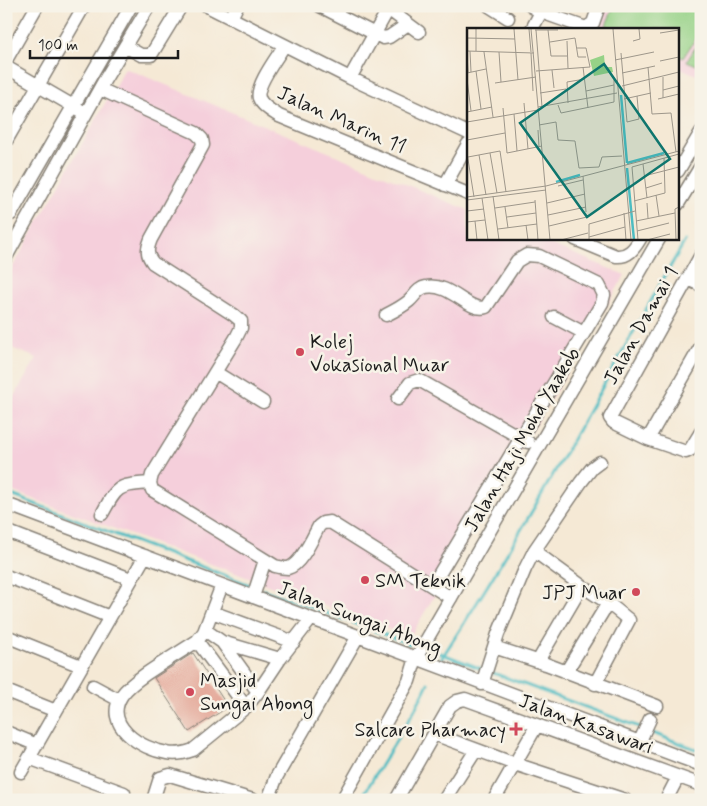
<svg xmlns="http://www.w3.org/2000/svg" width="707" height="806" font-family="Mynerve,sans-serif">
	<style>
		.built { fill: #f5cfdb }
		.grass { fill: #96d287; stroke: #597752 }
		.lines { fill: none; stroke-linecap: round; stroke-linejoin: round }
		.stream { stroke: #4dbcc2; stroke-width: 3 }
		.building { fill: #e19c8c }
		.minor-casing { stroke: #888278; stroke-width: 15 }
		.minor { stroke: #fff; stroke-width: 12 }
		.poi-dot { fill: #d1495b; stroke: #f7f3e8; stroke-width: 2 }
		.labels { text-anchor: middle; stroke-width: 5; stroke-linejoin: round; paint-order: stroke }
		.street-label { font-size: 20px; fill: #1c1c1c; stroke: #f7f3e8 }
		.poi-label { font-size: 20px; fill: #1c1c1c; stroke: #f7f3e8; text-anchor: start }
		.inset-river { fill: none; stroke: #4dbcc2; stroke-width: 2.5 }
		.inset-road { fill: none; stroke: #9e978b; stroke-width: 1 }
		.view { fill: #0f766e; fill-opacity: 0.15; stroke: #0f766e; stroke-width: 2.5 }
		.inset-edge { fill: none; stroke: #1c1c1c; stroke-width: 2.5 }
	</style>
	<rect width="100%" height="100%" fill="#f7f3e8"/>
	<filter id="ink" filterUnits="userSpaceOnUse"><feTurbulence type="fractalNoise" baseFrequency=".02" numOctaves="2"/><feDisplacementMap in="SourceGraphic" scale="10" xChannelSelector="R" yChannelSelector="G"/><feConvolveMatrix kernelMatrix="1 2 1 2 8 2 1 2 1" color-interpolation-filters="sRGB"/></filter>
	<filter id="wash" filterUnits="userSpaceOnUse"><feTurbulence type="fractalNoise" baseFrequency=".0096" numOctaves="4" result="noise"/><feDisplacementMap in="SourceGraphic" scale="20" xChannelSelector="R" yChannelSelector="G"/><feGaussianBlur stdDeviation="1.12" result="paint"/><feColorMatrix in="noise" values="0 0 0 0 0 0 0 0 0 0 0 0 0 0 0 0 0 1.4 0 .05"/><feComposite in="paint" operator="in"/></filter>
	<g filter="url(#wash)">
		<rect width="100%" height="100%" fill="#f5e9d5"/>
		<path class="built" d="M608,6H701V77L678,67V29H599Z
			M125,68L468,210V239H538L625,275L410,637L6,489V410L37,358L6,346V279Z"/>
		<path class="grass" d="M614,6H701V30L683,58L678,56V29H614L606,25Z
			M701,38V67L687,61Z"/>
		<g class="lines">
			<path class="stream" d="M6,493L250,585
				M264,590L410,644
				M440,653L482,669
				M441,659C530,524 604,381 685,241
				M488,671L642,728
				M647,731L701,751
				M361,800C382,760 410,724 428,683"/>
		</g>
		<g id="blocks">
			<path class="building" d="M193,653L228,707L189,732L154,678Z"/>
		</g>
	</g>
	<g filter="url(#ink)">
		<use href="#blocks" fill-opacity="0" stroke="#888278" stroke-width="1"/>
		<g class="lines">
			<defs>
				<path id="minor" d="M207,6L350,78L468,133
					M320,6L383,38L389,37L408,24
					M489,6L508,18
					M531,6L541,12L586,28L593,23L599,6
					M388,9L419,32
					M231,18L237,6
					M532,29L544,6
					M125,46L141,55H151L181,6
					M284,46C278,56 255,86 259,98C262,106 273,112 279,116L468,194
					M6,60L37,6
					M6,67L80,110
					M350,78L390,6
					M100,89L196,133L202,139L203,145L151,239C147,249 146,254 153,263L234,315L241,321V328L236,338L152,475L150,483L152,490L275,566C279,567 284,568 288,568C301,565 313,537 319,526L323,523L330,522L451,598
					M6,141L84,6
					M678,171L701,132
					M445,185L468,144
					M678,204L701,166
					M11,214L131,6
					M575,239L616,256C628,257 634,249 640,239
					M701,255L610,418L613,422L648,439L686,452L690,450L701,432
					M6,257L104,81L149,6
					M687,279L701,285
					M386,315C394,311 402,307 409,301C415,296 418,288 426,287C450,282 469,313 486,307L517,261L527,255L539,256L599,285L604,295L602,303L432,586
					M554,317L584,333
					M215,372L263,402
					M398,399L410,383L419,380L528,442
					M648,439L701,346
					M6,504L701,765
					M102,514C118,485 117,486 150,483
					M6,531L131,579
					M534,551L582,586L538,661
					M6,576L110,617
					M222,585L204,632L197,641C178,654 134,678 122,695C102,725 141,749 167,753C176,755 185,753 193,750L246,707L258,692L280,659L311,619
					M582,586L608,603L629,620L595,684
					M253,597L265,560
					M212,612L294,642
					M205,630L222,642L258,692
					M6,636L81,666
					M197,641L246,707
					M222,642L280,659
					M494,647L546,664L657,706
					M566,672L608,603
					M482,684L498,634L525,569L534,551L581,482L592,468L600,462
					M93,686L119,700
					M6,691L56,711
					M6,732L37,745
					M434,734L515,764L625,800
					M639,743L650,719
					M29,758L124,793
					M21,772L145,556
					M153,800L160,778L170,775L253,800
					M268,800L277,776L358,636
					M342,800L409,681L416,658L659,239
					M396,800L450,706L457,701L465,699L701,785
					M444,800L476,750
					M494,800L537,725
					M666,800L678,777"/>
			</defs>
			<use href="#minor" class="minor-casing"/>
			<use href="#minor" class="minor"/>
		</g>
	</g>
	<g class="poi-dot">
		<circle cx="300" cy="352" r="5"/>
		<circle cx="365" cy="580" r="5"/>
		<circle cx="636" cy="592" r="5"/>
		<circle cx="190" cy="692" r="5"/>
		<path d="M513.5 721.5h5v5h5v5h-5v5h-5v-5h-5v-5h5z"/>
	</g>
	<g class="labels">
		<g class="street-label">
			<text transform="translate(342 119) rotate(24)" y="7">Jalan Marin 11</text>
			<text transform="translate(640 325) rotate(-61)" y="7">Jalan Damai 1</text>
			<text transform="translate(521 439) rotate(-60)" y="7">Jalan Haji Mohd Yaakob</text>
			<text transform="translate(360 617) rotate(21)" y="7">Jalan Sungai Abong</text>
			<text transform="translate(586 723) rotate(20)" y="7">Jalan Kasawari</text>
		</g>
		<g class="poi-label">
			<text x="310" y="348">Kolej<tspan x="310" dy="23">Vokasional Muar</tspan></text>
			<text x="375" y="587">SM Teknik</text>
			<text x="626" y="599" text-anchor="end">JPJ Muar</text>
			<text x="200" y="687">Masjid<tspan x="200" dy="23">Sungai Abong</tspan></text>
			<text x="506" y="736" text-anchor="end">Salcare Pharmacy</text>
		</g>
	</g>
	<g transform="translate(467 28)">
		<rect width="212" height="212" fill="#f5e9d5"/>
		<path d="M137,27L138,39H145L146,44L127,48L123,32Z" fill="#96d287"/>
		<path class="inset-river" d="M154,67L160,135M160,135L197,125M160,140L167,212M89,154L113,147"/>
		<path class="inset-road" d="M47,1L51,52M62,1L64,24M64,1L83,212M146,1L164,212M68,2H91M69,2L75,79M81,2L84,28H100M193,5L212,2M0,10L48,11M100,13L101,40M166,13L173,11L172,1M83,14L108,10L111,29H119M0,23L67,25M3,23L4,44M9,23V1M17,24L26,89M32,24L34,54M0,25L1,44M64,25L66,63M154,25L160,94L172,91L170,68M148,32L187,24M193,33L212,29M116,39L121,80M181,39L185,86L204,85L209,124M85,42L87,60M9,43L14,81M69,43L123,39L119,20H110M0,45L19,41M155,45L188,38M196,49V70M0,51L4,83M28,55L69,49M155,58L212,44M196,62L212,58M119,63L147,57M73,65L99,61M157,71L184,65M191,71L212,66M57,75L61,121M101,75L100,54L118,51M91,77L94,85L147,74V52M71,79L150,65M36,80L40,125L75,118M0,84L25,79M47,86L50,123M0,94L71,82M72,97L89,94L91,112L108,113L112,140L132,139L135,129L155,128M71,102L72,119M0,112L38,105M0,125L7,169M23,125L30,165M12,127L19,167M1,129L33,123L39,164M176,136L180,170M116,148L119,184M177,148L212,139M91,158L116,152M179,160L195,155M189,167L192,188M26,168L32,212M0,169L79,158L212,123M15,170L21,212M0,172L79,162M68,172L71,212M167,173L198,165L197,130M80,175L118,166M180,175L181,190M38,179L41,200M28,180L68,174M0,183L17,181M157,185L159,212M81,187L119,179M40,189L69,185M8,193L10,212M169,193L208,185M0,194L18,192M59,197L61,212M82,198L120,189M31,201L70,196M170,203L202,195M122,209L158,199M94,212L121,205M122,212V196L168,183M171,212L165,139L212,126M180,212L203,206M209,212L208,181L212,179"/>
		<path class="view" d="M137,36L203,131L120,189L53,95Z"/>
		<rect width="212" height="212" class="inset-edge"/>
	</g>
	<rect width="707" height="806" fill="none" stroke="#f7f3e8" stroke-width="25"/>
	<path d="M30 50v8h148v-8" fill="none" stroke="#1c1c1c" stroke-width="2.5"/>
	<text x="38" y="50" font-size="15" fill="#1c1c1c" stroke="#f7f3e8" stroke-width="4" paint-order="stroke">100 m</text>
</svg>
